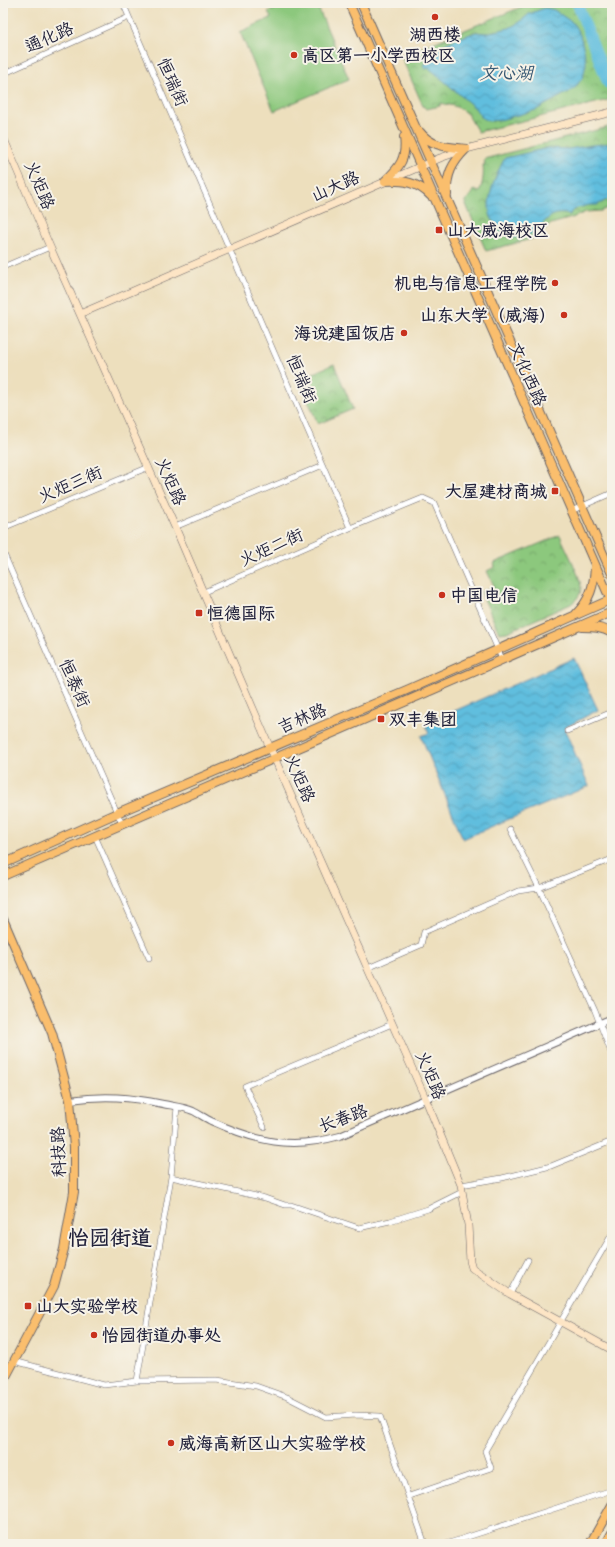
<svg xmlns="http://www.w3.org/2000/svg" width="615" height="1547" font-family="Caveat,'LXGW WenKai TC',sans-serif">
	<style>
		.park { fill: url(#park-crowns); stroke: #57755c }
		.pitch { fill: #8cc87d; stroke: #57755c }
		.water { fill: url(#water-waves); stroke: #41708c }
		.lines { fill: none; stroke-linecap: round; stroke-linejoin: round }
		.river { stroke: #60bede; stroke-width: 11 }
		.minor-casing { stroke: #696468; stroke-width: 6 }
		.tertiary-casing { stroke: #696468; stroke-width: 8 }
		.secondary-casing { stroke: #696468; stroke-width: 8 }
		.primary-casing { stroke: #696468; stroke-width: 10 }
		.minor { stroke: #fff; stroke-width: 5 }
		.tertiary { stroke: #fff; stroke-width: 6 }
		.secondary { stroke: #fde5c5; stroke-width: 7 }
		.primary { stroke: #fabe6d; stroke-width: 8 }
		.poi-dot { fill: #c8321e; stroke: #f7f3e8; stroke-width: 1.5 }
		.labels { text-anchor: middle; stroke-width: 4; stroke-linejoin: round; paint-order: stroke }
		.poi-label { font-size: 17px; font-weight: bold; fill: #22223b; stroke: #f7f3e8; text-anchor: start }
		.street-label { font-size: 17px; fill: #22223b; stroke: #f7f3e8 }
		.water-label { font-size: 18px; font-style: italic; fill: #385974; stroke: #f7f3e8 }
		.district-label { font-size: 21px; font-weight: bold; fill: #22223b; stroke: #f7f3e8 }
	</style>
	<defs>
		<pattern id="park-crowns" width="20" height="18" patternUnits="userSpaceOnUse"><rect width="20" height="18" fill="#8cc87d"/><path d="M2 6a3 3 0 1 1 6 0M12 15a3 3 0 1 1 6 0" fill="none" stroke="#72a268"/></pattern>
		<pattern id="water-waves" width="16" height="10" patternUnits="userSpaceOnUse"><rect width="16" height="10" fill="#60bede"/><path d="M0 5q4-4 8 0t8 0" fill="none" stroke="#4f9ab5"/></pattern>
	</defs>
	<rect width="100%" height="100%" fill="#f7f3e8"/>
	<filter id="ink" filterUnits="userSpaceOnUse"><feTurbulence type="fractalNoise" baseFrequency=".025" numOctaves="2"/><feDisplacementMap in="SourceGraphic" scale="8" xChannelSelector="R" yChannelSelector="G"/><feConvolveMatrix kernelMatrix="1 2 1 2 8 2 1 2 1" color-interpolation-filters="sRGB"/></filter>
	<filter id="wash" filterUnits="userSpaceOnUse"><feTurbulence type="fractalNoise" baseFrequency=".012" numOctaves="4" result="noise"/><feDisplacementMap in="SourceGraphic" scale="16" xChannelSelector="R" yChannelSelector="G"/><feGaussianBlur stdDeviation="0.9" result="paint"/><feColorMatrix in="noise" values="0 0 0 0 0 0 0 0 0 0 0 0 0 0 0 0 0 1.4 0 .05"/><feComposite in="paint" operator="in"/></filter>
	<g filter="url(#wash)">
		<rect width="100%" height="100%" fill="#eddfbd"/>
		<path class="park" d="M531,3H612V99L478,132L468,115L461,109L454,106L440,103V106L426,109L423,106L401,56Z
			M612,126V206L601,211L586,212L572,218L551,224L535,238L486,251L465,202L474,190L479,192C483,183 484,175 483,165L485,164L484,159Z
			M334,364L353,409L318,424L299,379Z
			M560,535C565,548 581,576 581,588C581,595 576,600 571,604L507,632L499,633L481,592L494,586L487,571L495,567L494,563Z"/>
		<path class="pitch" d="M289,3H316L349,79L274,111L240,32L271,18L268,12Z"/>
		<path class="water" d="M545,8L554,10L573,23L580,35L584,50L586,64L583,77L574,89L536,110L500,120L488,121L482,118L475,108L429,68L425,69L423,65L427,63L430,54L434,49L454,40L476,32L486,33L509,28L520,22L529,14Z
			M612,143V197L597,205H589L577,208L570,213V215C566,214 561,213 557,214C547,216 543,225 535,231C516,244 500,237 491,217C484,201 497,172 505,158L548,148L568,149L592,145Z
			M574,658L598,710C586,716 576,722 564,728L589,786C547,804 505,820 463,839L421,736L429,733L425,724Z"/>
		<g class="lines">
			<path class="river" d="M577,3L608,83H612"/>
		</g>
	</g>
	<g filter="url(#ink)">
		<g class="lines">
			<defs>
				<path id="minor" d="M123,3L350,528L423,498L434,503L502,659
					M3,74L129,17
					M3,267L50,247
					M571,511L612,493
					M175,527L323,465
					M3,528L149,467
					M3,552L122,824
					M204,592L350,528
					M567,731L612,712
					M510,829L539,888L595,1011L612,1055
					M95,836L149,958
					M368,968L421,945L424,932L518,891L539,888L612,859
					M264,1127L245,1086L392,1024
					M171,1177L265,1198L285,1205H291L359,1228L390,1221L428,1209L462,1192
					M461,1185L502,1178L551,1166L612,1141
					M510,1294L528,1260
					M14,1361L104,1385L137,1381L217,1380L256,1386L287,1397L326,1417L355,1415L380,1416L425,1544
					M137,1381L171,1177L177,1107
					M409,1496L491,1468L485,1451L612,1234
					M446,1544L609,1491L612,1493"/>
				<path id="tertiary" d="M70,1100C104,1095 130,1097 163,1104C173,1106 184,1107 193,1111C199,1114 205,1118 211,1121C258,1142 290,1150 340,1136L612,1018"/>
				<path id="secondary" d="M3,137L50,247L175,527L270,748L426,1100L461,1185L468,1225L470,1261L472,1268L510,1294L612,1350
					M80,314L440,158L466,149L612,112"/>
				<path id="primary" d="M349,3L612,603
					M361,3L612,574
					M420,132C431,147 449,147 466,149
					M385,181C400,167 407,158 404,137
					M385,181C403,180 418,182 431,196
					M447,195C446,175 452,163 466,149
					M576,614C590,600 594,586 595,567
					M582,627C593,627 602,627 612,633
					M3,864L117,813L409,689L612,599
					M3,876L612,612
					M3,919L52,1033L70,1100L74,1147V1192L64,1249L54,1286L3,1382
					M590,1544L612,1505
					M606,1544L612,1533"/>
			</defs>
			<use href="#minor" class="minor-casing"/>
			<use href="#tertiary" class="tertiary-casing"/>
			<use href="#secondary" class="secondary-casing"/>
			<use href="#primary" class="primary-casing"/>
			<use href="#minor" class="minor"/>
			<use href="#tertiary" class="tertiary"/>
			<use href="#secondary" class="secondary"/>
			<use href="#primary" class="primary"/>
		</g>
	</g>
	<g class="poi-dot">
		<circle cx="435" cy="17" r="4"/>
		<circle cx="294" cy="55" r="4"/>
		<rect x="435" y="226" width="8" height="8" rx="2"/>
		<circle cx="555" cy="283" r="4"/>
		<circle cx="564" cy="315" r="4"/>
		<circle cx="404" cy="333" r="4"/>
		<rect x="551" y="487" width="8" height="8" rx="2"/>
		<circle cx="442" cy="595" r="4"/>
		<rect x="195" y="609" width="8" height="8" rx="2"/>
		<rect x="377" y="715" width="8" height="8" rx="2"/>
		<rect x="24" y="1302" width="8" height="8" rx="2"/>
		<circle cx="94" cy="1335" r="4"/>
		<circle cx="171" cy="1443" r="4"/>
	</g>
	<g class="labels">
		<g class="poi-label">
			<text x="435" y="40" text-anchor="middle">湖西楼</text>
			<text x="302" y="61">高区第一小学西校区</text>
			<text x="447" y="236">山大威海校区</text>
			<text x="547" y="289" text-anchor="end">机电与信息工程学院</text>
			<text x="556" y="321" text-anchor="end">山东大学（威海）</text>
			<text x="396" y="339" text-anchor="end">海说建国饭店</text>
			<text x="547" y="497" text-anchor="end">大屋建材商城</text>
			<text x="450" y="601">中国电信</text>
			<text x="207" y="619">恒德国际</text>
			<text x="389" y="725">双丰集团</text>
			<text x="36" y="1312">山大实验学校</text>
			<text x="102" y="1341">怡园街道办事处</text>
			<text x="179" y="1449">威海高新区山大实验学校</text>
		</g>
		<g class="street-label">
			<text transform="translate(49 37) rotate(-24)" y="6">通化路</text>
			<text transform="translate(173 82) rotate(66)" y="6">恒瑞街</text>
			<text transform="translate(40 185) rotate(67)" y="6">火炬路</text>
			<text transform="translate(335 186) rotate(-24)" y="6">山大路</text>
			<text transform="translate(528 374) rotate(66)" y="6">文化西路</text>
			<text transform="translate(302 379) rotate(67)" y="6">恒瑞街</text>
			<text transform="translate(171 481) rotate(66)" y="6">火炬路</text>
			<text transform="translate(70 484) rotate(-23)" y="6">火炬三街</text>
			<text transform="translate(271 547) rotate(-24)" y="6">火炬二街</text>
			<text transform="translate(75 683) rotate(66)" y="6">恒泰街</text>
			<text transform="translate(302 718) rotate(-23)" y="6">吉林路</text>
			<text transform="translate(300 778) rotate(66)" y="6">火炬路</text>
			<text transform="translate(431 1075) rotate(67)" y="6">火炬路</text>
			<text transform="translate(343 1118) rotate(-20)" y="6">长春路</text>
			<text transform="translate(58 1152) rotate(-92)" y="6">科技路</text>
		</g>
		<g class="water-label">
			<text x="506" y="79">文心湖</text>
		</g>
		<g class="district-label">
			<text x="110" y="1245">怡园街道</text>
		</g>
	</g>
	<rect width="615" height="1547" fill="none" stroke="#f7f3e8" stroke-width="16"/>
</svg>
